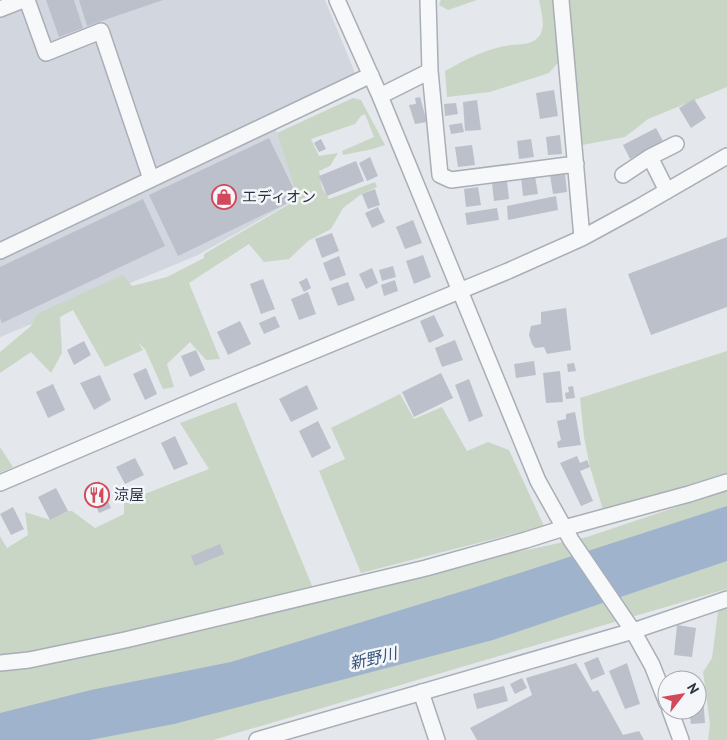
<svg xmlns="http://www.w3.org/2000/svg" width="727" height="740" font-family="'PT Sans','Noto Sans JP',sans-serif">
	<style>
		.built { fill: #d2d6de }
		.green { fill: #c9d6c5 }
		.water { fill: #9fb4cc }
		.building { fill: #bbc0ca }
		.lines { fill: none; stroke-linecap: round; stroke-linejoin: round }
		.minor-casing { stroke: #a9aeb7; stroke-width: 18 }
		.minor { stroke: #f7f8fa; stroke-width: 15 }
		.labels { text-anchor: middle; stroke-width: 5; stroke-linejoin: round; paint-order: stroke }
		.poi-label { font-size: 15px; fill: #2b3445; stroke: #f4f6f9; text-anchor: start }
		.water-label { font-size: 16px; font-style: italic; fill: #34527a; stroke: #f4f6f9 }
	</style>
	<rect width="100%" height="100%" fill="#e4e7ec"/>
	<path class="built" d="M0,0H325L358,80L271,114L298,198L198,255L0,337Z"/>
	<path class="green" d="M441,0H477L448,10L439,5Z
		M539,0H558L561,59L549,73L490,92L447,97L445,71C466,59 487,48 511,45C522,44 533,45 540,35C546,25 541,11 539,0Z
		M570,0H727V87L648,119L625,137L577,146Z
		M353,98L361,100L385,145L373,149L343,155L342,151L374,137L365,114L361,116L355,124L311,139L319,156L338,153L330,166L319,171L322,188L329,199L375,182L377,187L360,195L343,208L331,229L308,241L289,259L264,262L249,244L189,283L220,359L206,360L190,342L167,364L174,387L163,389L145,349L138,342L143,350L105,367L73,310L60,317L62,353L51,373L31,352L0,373V352L31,326L37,314L123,275L132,286L167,277L204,258V254L298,199L277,133Z
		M727,351V474L604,513L590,467L584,437L580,398Z
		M400,394L414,419L442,407L467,451L488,442L509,450L544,526L361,573L319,471L345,459L331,428Z
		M236,402L313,588L247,610L587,537L727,490V589L213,740H0V536L7,548L28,535L25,512L50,520L68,511H72L95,528L124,514V502L209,469L180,423Z
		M0,447L13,467L0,473Z
		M727,607V740H708L710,724L703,672L712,658L718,611Z"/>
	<path class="water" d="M727,506V561L493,640L174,724L90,740H0V713L91,690L231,662L476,587Z"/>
	<path class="building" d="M46,0H74L83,28L59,37Z
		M79,0H163L87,26Z
		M554,90L558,116L540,119L536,93Z
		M420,97L427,122L415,124L409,105L416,104L415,98Z
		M694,99L706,118L691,128L679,108Z
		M477,100L481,130L465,131L463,102Z
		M456,103L458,114L445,116L444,104Z
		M462,123L464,132L451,134L449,125Z
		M656,128L663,141L630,159L623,145Z
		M560,135L562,154L548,155L546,137Z
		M269,138L298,198L178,256L149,195Z
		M321,139L326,149L319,152L314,143Z
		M531,139L534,157L519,159L517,141Z
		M472,145L475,165L458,167L455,147Z
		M370,157L378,176L367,181L359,163Z
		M356,161L364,181L327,196L319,176Z
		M565,174L567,192L553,194L550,175Z
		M535,176L538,194L523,196L521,177Z
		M507,181L509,199L494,201L492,183Z
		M478,187L481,205L466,207L464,189Z
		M375,189L380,205L368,209L362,194Z
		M556,196L558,210L508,220L507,206Z
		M143,199L165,246L2,323L0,318V267Z
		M378,207L385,222L372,228L365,213Z
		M497,208L499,220L467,225L465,213Z
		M413,220L422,243L405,249L396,227Z
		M332,233L339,251L322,258L315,239Z
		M727,237V307L651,335L628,274Z
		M423,255L431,277L414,284L406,261Z
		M339,256L346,275L330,281L323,263Z
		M393,266L396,277L382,281L379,270Z
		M372,268L378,283L366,289L359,274Z
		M307,278L311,288L304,292L299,282Z
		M263,279L275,309L261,314L250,284Z
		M395,280L398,291L384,296L381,285Z
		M348,282L355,300L338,306L331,288Z
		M308,292L316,314L299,320L291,299Z
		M566,308L571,350L547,354L544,347L535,348L532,344L529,335L531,326L541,324V312Z
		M434,315L444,336L429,343L420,321Z
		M275,316L280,327L264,334L259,323Z
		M240,321L251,344L228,355L217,332Z
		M455,340L463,360L442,367L435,348Z
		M84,341L91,355L74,365L67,350Z
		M196,350L205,370L190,377L181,356Z
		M534,361L536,375L516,378L514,364Z
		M574,363L576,371L568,372L567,364Z
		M146,368L157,394L145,400L133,374Z
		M560,371L563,402L546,403L543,373Z
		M441,373L453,398L414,417L402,392Z
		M100,375L111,400L94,410L80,383Z
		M469,379L483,416L469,422L455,385Z
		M53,384L65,410L48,418L36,392Z
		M307,385L318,409L291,422L279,399Z
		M573,386L575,398L566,399L565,393L569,392L568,387Z
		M575,412L581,445L558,448L557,442L561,440L557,421L566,419V414Z
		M318,421L331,448L312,458L299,431Z
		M175,436L188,464L174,470L161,443Z
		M577,456L580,463L587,460L590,467L580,471L593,501L581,506L560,463Z
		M135,458L144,475L125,484L116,467Z
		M99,481L111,508L99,513L87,487Z
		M56,488L68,511L50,520L38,497Z
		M13,507L24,529L11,535L0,514Z
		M220,544L224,554L195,566L191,556Z
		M677,625L696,628L692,657L674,655Z
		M598,657L605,674L591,680L584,663Z
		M576,663L593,692L598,690L623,735L639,731L644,740H477L470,728L532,695L526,678Z
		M627,663L640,704L625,709L609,671Z
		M522,678L527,688L515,694L510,684Z
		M504,686L508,701L477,709L473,694Z
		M703,696L705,723L691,724L689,710H697V697Z"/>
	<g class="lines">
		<defs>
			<path id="minor" d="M27,0L46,53L101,31L151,179
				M337,0L380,96L538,481L571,540L633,631L652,665L667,703
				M561,0L582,238
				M0,9L23,0
				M430,71L440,175L451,180L576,164
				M380,96L430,71L428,0
				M623,175L650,157
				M667,191L650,157L676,144
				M0,251L371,75
				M0,483L214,392L508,271L582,238L639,207L727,156
				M0,663L29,660L125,640L426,568L526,540L564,528L689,494L727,482
				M421,692L437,740
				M670,710L681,740
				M257,740L633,631L727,599"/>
		</defs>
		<use href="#minor" class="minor-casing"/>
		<use href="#minor" class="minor"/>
	</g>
	<defs>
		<symbol id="shop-ring" viewBox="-11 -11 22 22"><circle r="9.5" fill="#f4f6f9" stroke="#d1495b" stroke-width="1.5"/><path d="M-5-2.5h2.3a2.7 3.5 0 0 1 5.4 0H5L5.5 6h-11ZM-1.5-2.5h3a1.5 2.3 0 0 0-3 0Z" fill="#d1495b"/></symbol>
		<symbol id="restaurant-ring" viewBox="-11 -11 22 22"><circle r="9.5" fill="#f4f6f9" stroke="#d1495b" stroke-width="1.5"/><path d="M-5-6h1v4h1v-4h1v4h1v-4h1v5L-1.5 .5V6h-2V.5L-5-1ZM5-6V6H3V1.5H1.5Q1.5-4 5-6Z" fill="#d1495b"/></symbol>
	</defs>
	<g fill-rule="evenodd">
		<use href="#shop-ring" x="210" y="183" width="28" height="28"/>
		<use href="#restaurant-ring" x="83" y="481" width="28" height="28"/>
	</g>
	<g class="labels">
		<g class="poi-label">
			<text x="242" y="202">エディオン</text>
			<text x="114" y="500">涼屋</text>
		</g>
		<g class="water-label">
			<text transform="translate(373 658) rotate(-13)" y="6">新野川</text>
		</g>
	</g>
	<g transform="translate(682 695) rotate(59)"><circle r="24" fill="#f4f6f9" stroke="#a4a8b1"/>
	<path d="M0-4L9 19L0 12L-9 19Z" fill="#d1495b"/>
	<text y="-8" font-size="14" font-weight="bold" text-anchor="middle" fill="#2b3445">N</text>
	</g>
</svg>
